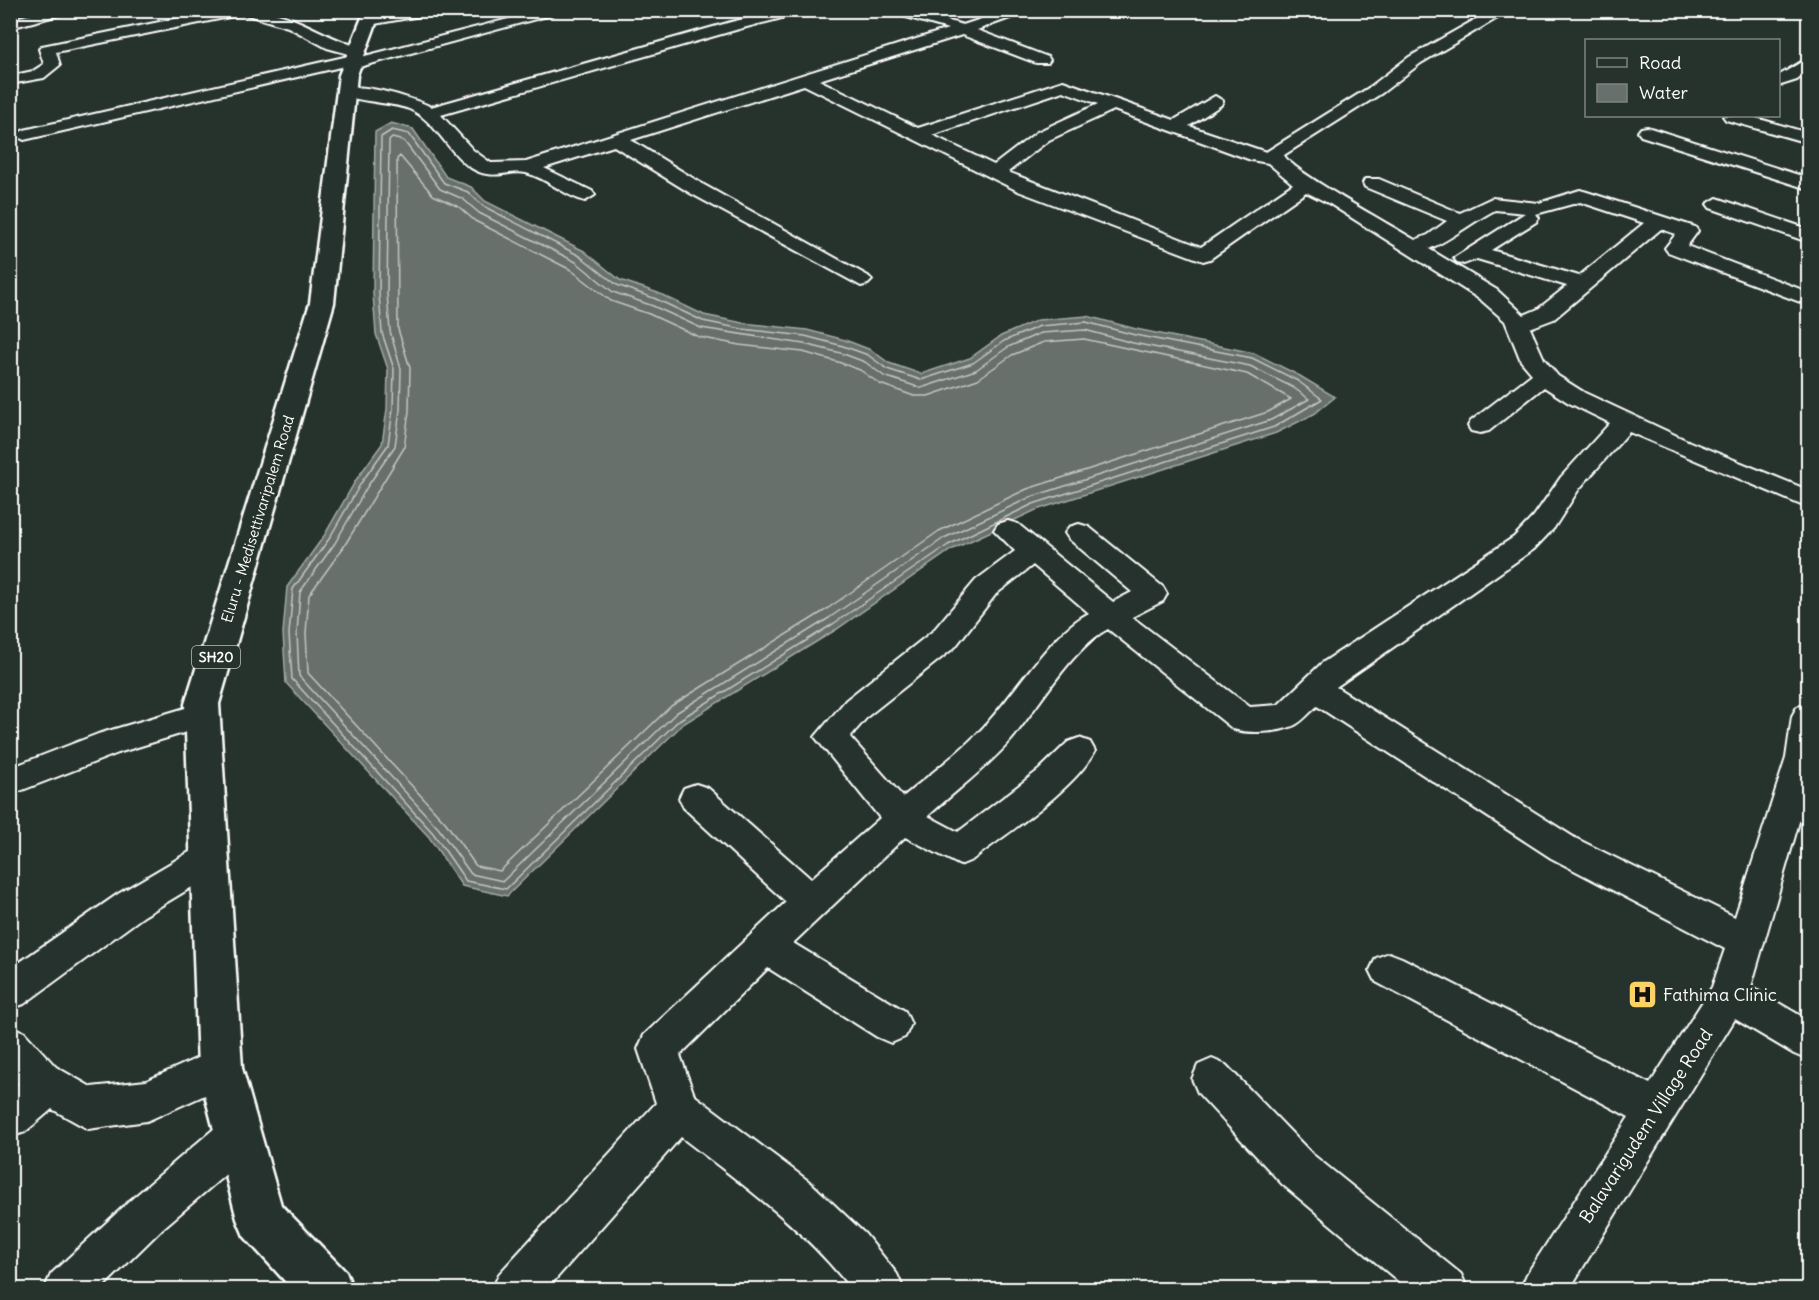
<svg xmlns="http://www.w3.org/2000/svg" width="1819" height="1300" font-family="Delius,sans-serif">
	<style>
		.water { fill: #67706c; stroke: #a4a9a7; stroke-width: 1.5 }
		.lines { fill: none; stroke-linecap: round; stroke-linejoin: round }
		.shore { stroke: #c2c6c4; stroke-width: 1.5 }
		.minor-casing { stroke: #fff; stroke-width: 4 }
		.major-casing { stroke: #fff; stroke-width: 5 }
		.minor { fill: #26332d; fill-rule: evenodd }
		.major { fill: #26332d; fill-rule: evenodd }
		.labels { text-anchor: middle; stroke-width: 6; stroke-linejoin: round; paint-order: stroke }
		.shield { fill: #26332d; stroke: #bec2c0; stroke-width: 1.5 }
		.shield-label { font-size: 14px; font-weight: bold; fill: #fff }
		.street-label { font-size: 15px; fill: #fff; stroke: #26332d }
		.near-poi-label { font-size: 18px; fill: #fff; stroke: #26332d; text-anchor: start }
		.near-street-label { font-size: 18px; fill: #fff; stroke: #26332d }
	</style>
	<rect width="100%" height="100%" fill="#26332d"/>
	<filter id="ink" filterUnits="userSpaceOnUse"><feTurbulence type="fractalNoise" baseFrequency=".0167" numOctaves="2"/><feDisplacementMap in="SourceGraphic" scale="12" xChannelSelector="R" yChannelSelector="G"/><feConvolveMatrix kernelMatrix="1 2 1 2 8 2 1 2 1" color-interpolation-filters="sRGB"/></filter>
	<g filter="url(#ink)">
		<path class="water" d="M391,123L413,129L446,177L471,187L485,201L584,251L620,280L658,293L704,315L743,323L807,330L845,340L871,350L889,363L921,374L970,358L1001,336L1038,320L1087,316L1136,329L1254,353L1300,376L1335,397L1314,414L1276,433L1036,510L951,550L837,629L683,724L507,896L462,886L429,837L286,683L283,633L287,587L324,536L356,480L382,444L387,409L388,369L376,334L373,294L375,132Z"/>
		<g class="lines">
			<path class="shore" d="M392,130L409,134L444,183L468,192L483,206L580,256L617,285L656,299L703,321L742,329L805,336L843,346L868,355L887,369L921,380L973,363L1004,341L1040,326L1086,322L1135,335L1252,358L1298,381L1322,399L1274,427L1033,504L948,545L833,624L679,720L506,889L466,881L433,833L292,679L289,634L293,589L329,539L361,483L388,445L393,409L394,369L382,333L379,294L381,137Z
				M392,138L404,141L440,189L463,199L479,213L576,262L613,292L653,306L701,328L804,344L841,353L865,362L884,376L921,388L976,370L1008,347L1041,333L1085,330L1133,343L1250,366L1294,388L1309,399L1271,420L1031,497L944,538L829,618L676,713L503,881L471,874L439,829L299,676L297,633L300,592L335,543L367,487L395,446L400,410L401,369L390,331L387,294L389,141Z
				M400,156L433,195L459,207L475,221L571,270L611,301L649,314L699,337L739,345L803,352L838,362L860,370L880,384L914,396H928L978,379L1012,355L1044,342L1084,339L1247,374L1291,399L1268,412L1027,489L939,531L824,611L671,706L500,871L476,866L446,823L308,673L306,633L309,595L343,548L404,448L409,411L410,368L398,329L397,159Z"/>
			<defs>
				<path id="minor" d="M50,10H78L10,28V19Z
					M218,10C233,10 250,8 265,11C300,17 328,39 362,48L365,51L358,55L361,57L543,10H569L352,69L345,66L24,140L15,135L24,130L353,55L327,48L288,27L244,14L56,52L60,65L44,78L10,84V76L33,71L44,64L39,49L42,46Z
					M403,10H438L431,14L369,25L362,21L364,18Z
					M783,10H813L739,29L441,115L473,150L491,163L526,162L948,29L882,10H911L963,25L1008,10H1032L977,30L1048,57L1050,60L1048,63H1036L962,35L819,80L918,128L1063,81L1174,120L1215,96L1223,101L1221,105L1189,126L1266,152L1370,87L1409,57L1492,10H1511L1421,63L1382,93L1284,155C1289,170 1393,226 1415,240L1428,235L1447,221L1365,187L1363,183L1365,179H1379L1460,213L1492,198L1539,203L1580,190L1587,192L1695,227L1698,231L1687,246L1808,292V305L1668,252L1665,248L1676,234L1661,229L1554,319L1530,328L1544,359L1558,376L1585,393L1690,442L1808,490V508L1629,432L1579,489L1554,528L1534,549L1336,687L1575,838L1735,917L1786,758L1792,716L1797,707L1808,704V791L1751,987L1808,1020V1060L1794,1054L1735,1019L1569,1290H1520L1527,1274L1629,1117L1376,982L1370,970L1376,958L1389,953L1402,958L1650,1084L1712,987L1725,949L1551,858L1317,706C1310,712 1303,721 1295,725C1279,733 1249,734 1233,729L1108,629C1074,646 1037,708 1012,739C988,767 955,791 928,816L958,832L1039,770L1068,742L1079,738L1090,742L1095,751C1075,789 1007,833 972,860L960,865L905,837L793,943L905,1011L911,1024L905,1037L891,1043L877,1037L768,968L680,1055L694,1095L811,1183L865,1234L897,1274L904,1290H852C804,1228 742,1184 681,1137L546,1290H492L499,1274L656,1103L638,1049L644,1035L786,902L684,808L679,798L684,788L696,784L708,788L811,879L880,818L815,737L846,700L933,631L976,580L1015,551L994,530L998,524L1008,521L1018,524L1113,602L1132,592L1069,539L1065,533L1069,527L1079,524L1089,527L1163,587L1167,594L1163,601L1132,617L1250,707L1278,705L1322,663L1514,537L1534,516L1561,477L1610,423L1569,403L1544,387L1489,431L1480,433L1471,431L1468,426L1471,421L1532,374L1521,361L1505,321L1481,300L1330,204L1306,192L1210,259L1203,261L1018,191L804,85L631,140L704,185L868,276L872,280L868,284L861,286L690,193L614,146L544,168L592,191L595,195L585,201C564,196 547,178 526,173C507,169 493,183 468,166C446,149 435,120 409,109C393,102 345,101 338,92C350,78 416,99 431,107L731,22ZM1063,91L1098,104L1037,132L994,165L932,135ZM1114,110L1251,160L1268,163L1293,184L1201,247L1008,172L1049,140ZM1580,202L1644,223L1579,276L1491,250L1536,222L1539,218L1536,214ZM1495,210L1525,213L1454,258L1457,262L1464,264L1477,259L1567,286L1538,309L1524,315L1497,290L1429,249C1452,239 1472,222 1495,210ZM1033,565L1089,613C1053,631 1017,690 989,721C965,749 931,773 903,797L850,737L868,716L955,647L996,594Z
					M1808,58V71L1797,80L1778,86V76Z
					M1723,116H1749L1808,133V143L1726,120Z
					M1647,127L1808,178V189L1641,136L1638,132L1641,128Z
					M1717,198L1808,229V242L1710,208L1707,204Z
					M202,703L213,706L218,715L213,724L121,752L20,791L10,788V768L98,734Z
					M210,843L222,847L228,858L222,869L144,916L24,1004L10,1009V969L118,894L198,847Z
					M10,1026L24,1032L56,1067L91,1087L146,1081L220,1048L234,1054L240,1068L234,1082L147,1121L88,1129L52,1109L25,1132L10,1137V1091L18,1084L10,1075Z
					M1212,1059L1226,1065L1312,1154L1461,1274L1468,1290H1409L1282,1184L1198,1093L1192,1079L1198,1065Z
					M238,1115L253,1121L259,1136L253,1151L163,1228L100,1290H44L51,1274L133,1198L223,1121Z"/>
				<path id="major" d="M365,10H381L357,75L334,303L219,704L242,1068L281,1205L346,1272L353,1290H293L244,1236L237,1219L198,1068L185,704L310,303L339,75Z"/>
			</defs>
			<use href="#minor" class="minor-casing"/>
			<use href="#major" class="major-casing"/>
			<use href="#minor" class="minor"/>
			<use href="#major" class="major"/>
		</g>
	</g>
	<defs>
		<symbol id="hospital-square" viewBox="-11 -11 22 22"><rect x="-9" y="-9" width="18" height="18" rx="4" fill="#ffd166" stroke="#26332d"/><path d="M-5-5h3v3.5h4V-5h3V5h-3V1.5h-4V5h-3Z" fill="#111"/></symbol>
	</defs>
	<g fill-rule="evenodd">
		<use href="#hospital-square" x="1626" y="978" width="33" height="33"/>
	</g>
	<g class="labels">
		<rect class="shield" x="192" y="646" width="48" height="22" rx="4.5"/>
		<g class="shield-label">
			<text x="216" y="662">SH20</text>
		</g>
		<g class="street-label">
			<text transform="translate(258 519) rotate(-73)" y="5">Eluru - Medisettivaripalem Road</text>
		</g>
		<g class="near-poi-label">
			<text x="1663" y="1001">Fathima Clinic</text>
		</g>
		<g class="near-street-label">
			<text transform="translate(1646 1126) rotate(-57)" y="6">Balavarigudem Village Road</text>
		</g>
	</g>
	<rect width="1819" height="1300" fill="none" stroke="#26332d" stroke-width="36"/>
	<rect x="18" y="18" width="1783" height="1264" fill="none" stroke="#fff" stroke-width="2" filter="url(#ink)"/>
	<rect x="1585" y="39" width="195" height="78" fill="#26332d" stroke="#7d8581" stroke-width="1.5"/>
	<rect x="1597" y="58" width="30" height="9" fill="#26332d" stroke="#7d8581" stroke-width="1.5"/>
	<text x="1639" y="69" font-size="18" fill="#ffffff">Road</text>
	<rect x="1597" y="84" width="30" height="18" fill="#67706c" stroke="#7d8581" stroke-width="1.5"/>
	<text x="1639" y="99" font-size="18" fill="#ffffff">Water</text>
</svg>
